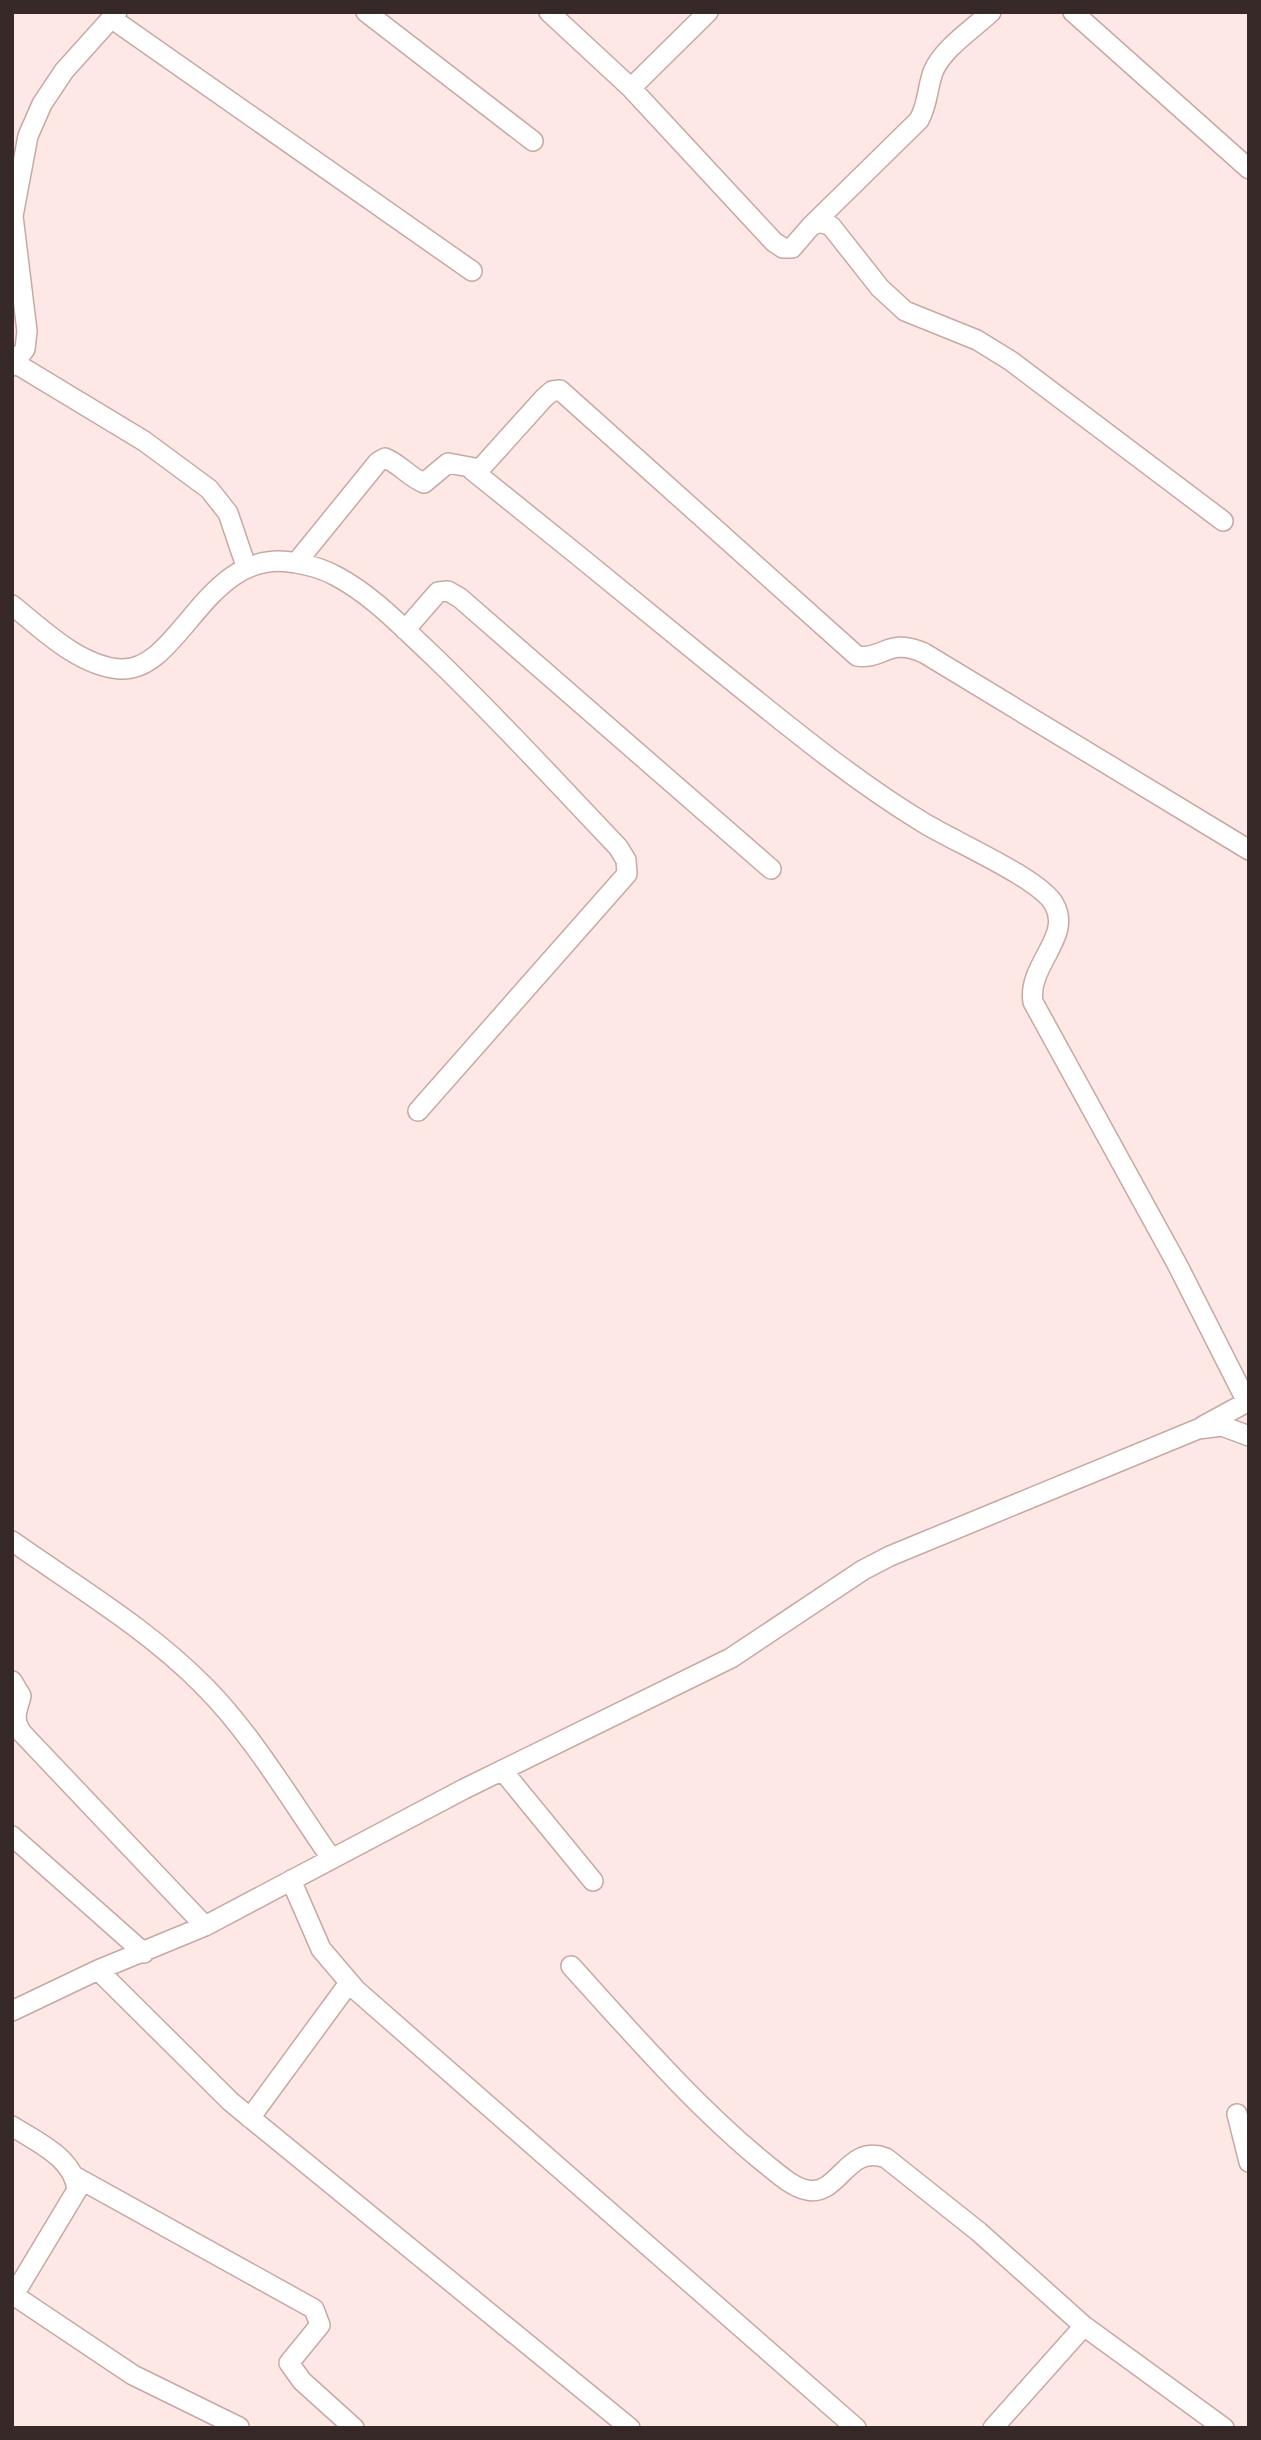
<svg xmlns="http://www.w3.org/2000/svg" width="1261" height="2440" font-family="Figtree,sans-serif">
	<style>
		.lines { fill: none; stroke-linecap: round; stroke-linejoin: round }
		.minor-casing { stroke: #c8a8a2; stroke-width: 22 }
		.minor { stroke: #fff; stroke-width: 19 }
	</style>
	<rect width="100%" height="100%" fill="#fde8e5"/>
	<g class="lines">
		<defs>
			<path id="minor" d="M366,12L533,141
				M549,12L631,88L774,242L783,248H792L811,226L820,222L831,226L880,288L905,311L977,340L1011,361L1223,521
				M1073,12L1249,169
				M111,18L472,271
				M631,88L708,12
				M811,226L919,120C928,104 927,89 933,72C942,49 973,29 991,12
				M15,363L144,441L209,489L228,513L246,566
				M12,366L25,349L27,331L13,216L28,136L42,104L64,71L117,12
				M472,470C552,534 632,599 711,664C780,719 848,777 924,823C953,841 1039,878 1054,904C1073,937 1027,965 1033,1002L1177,1264L1247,1402
				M296,563L378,462L385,458C400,464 409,477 424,483L448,463L480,469L544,398L552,391L560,390L857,656C883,660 889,637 924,653L1249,850
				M12,605C42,629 79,666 120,669C181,673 206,544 296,563C309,565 325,570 336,576C372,595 401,626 430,653C495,715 556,782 618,847L626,860L627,874L418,1111
				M405,630L438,592L448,591L460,598L771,869
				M1203,1426L1249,1401
				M12,1541C77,1587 148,1629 204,1686C252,1734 292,1802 331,1858
				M12,1681L21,1696C17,1712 12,1718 22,1733L205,1926
				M502,1770L593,1881
				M12,1836L144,1953
				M291,1880L321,1949L356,1990L856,2428
				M571,1966C632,2033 692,2103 762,2161C775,2171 791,2187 807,2190C839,2197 847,2143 886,2158L979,2232L1084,2326L1224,2428
				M98,1970L231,2102L630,2428
				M12,2011L98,1970L205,1926L464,1789L731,1658L863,1570L890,1556L1198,1429L1222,1426L1249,1436
				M1237,2114L1249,2162
				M250,2118L349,1983
				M12,2126C37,2142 74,2158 77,2190L12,2298
				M76,2177L314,2309L320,2325L289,2363L302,2381L354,2428
				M12,2294L133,2375L239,2427
				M993,2428L1084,2326"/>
		</defs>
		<use href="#minor" class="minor-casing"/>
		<use href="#minor" class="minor"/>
	</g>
	<rect width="1261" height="2440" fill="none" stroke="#362927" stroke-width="28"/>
</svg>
